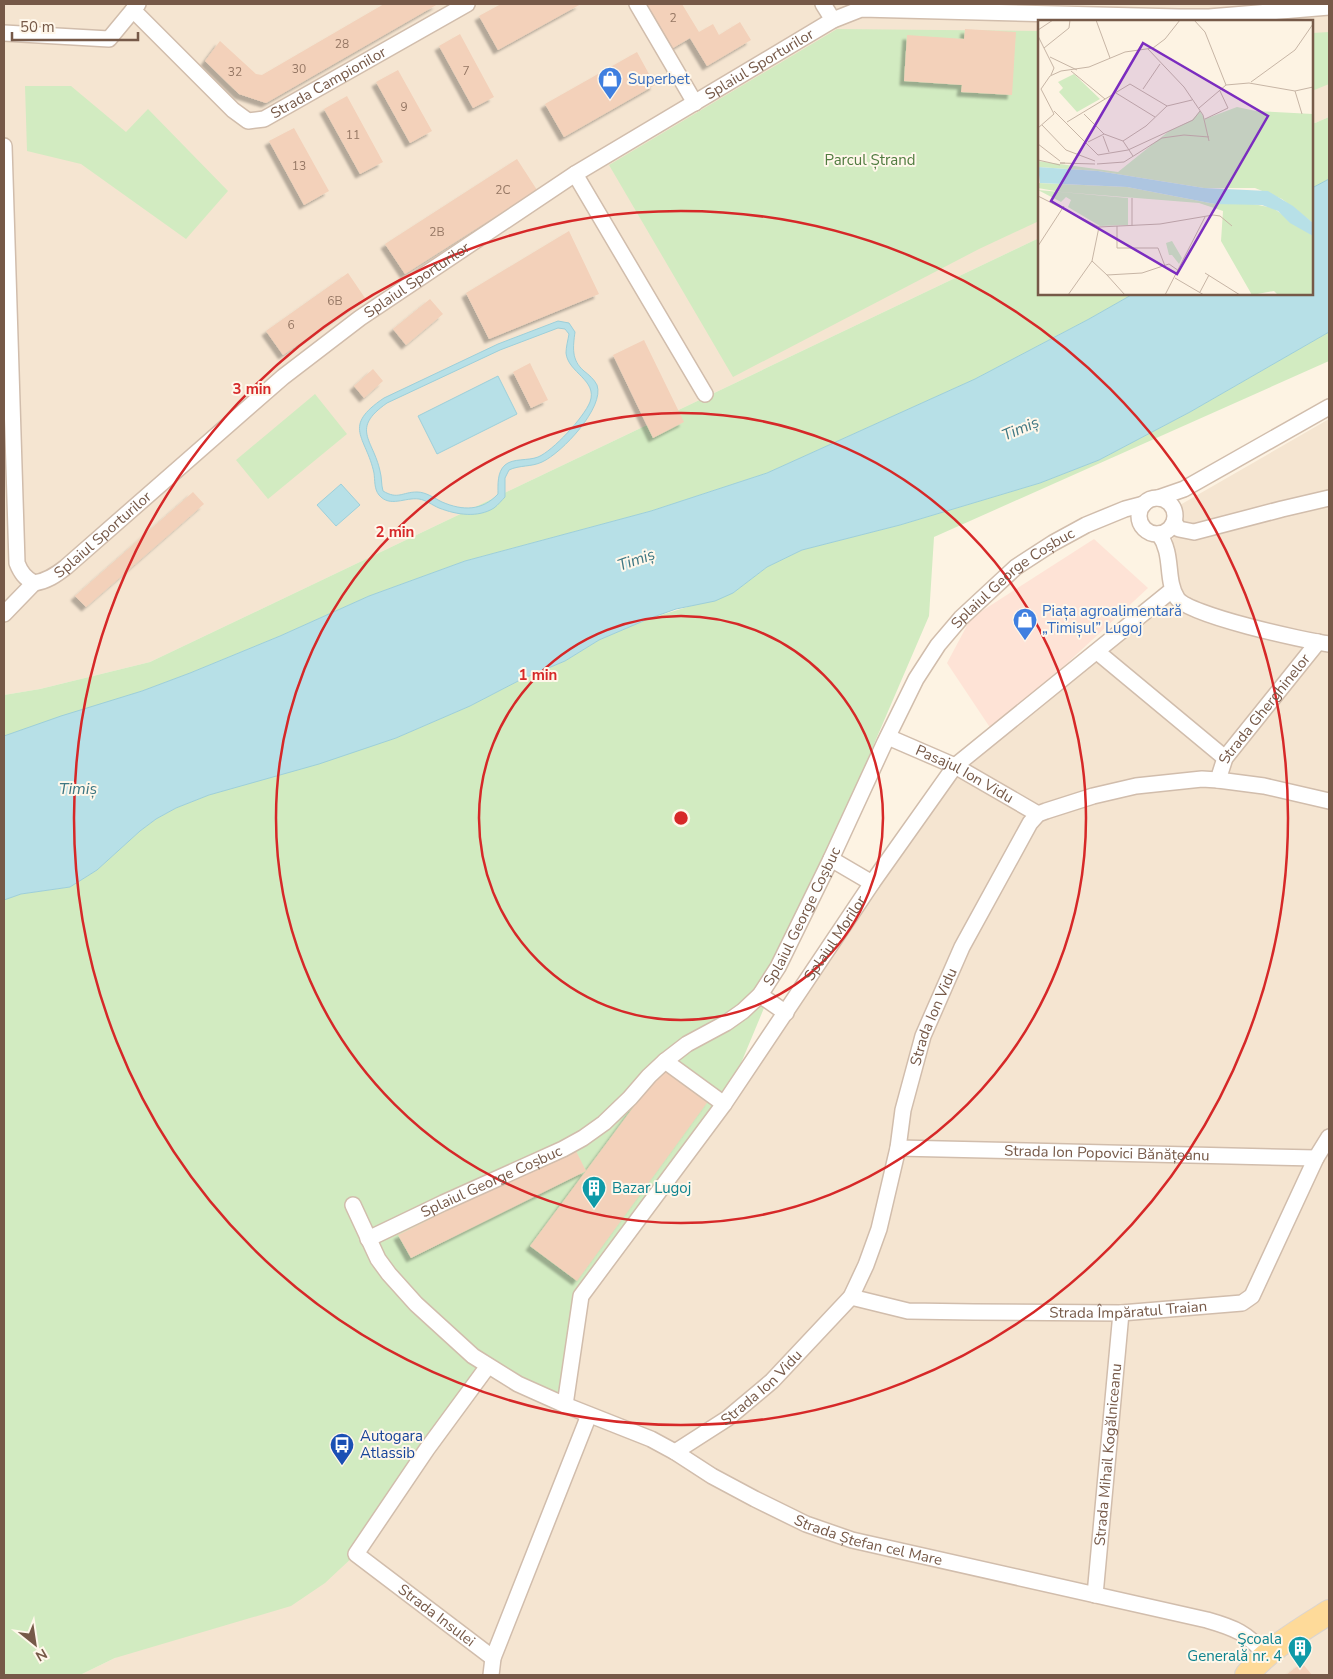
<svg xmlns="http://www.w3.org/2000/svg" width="1333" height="1679" font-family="'Nunito Sans',sans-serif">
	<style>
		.residential { fill: #f5e5d1 }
		.commercial { fill: #fee3d6 }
		.green { fill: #d2ebc1 }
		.water { fill: #b7e0e7; stroke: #9dcfd9; fill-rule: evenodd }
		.building { fill: #f3d1ba; filter: url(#shadow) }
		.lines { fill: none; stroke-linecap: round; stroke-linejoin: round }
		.minor-casing { stroke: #d1bdac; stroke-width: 18 }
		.primary-casing { stroke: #dbd4cf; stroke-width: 26 }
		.minor { stroke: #fff; stroke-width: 15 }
		.primary { stroke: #feda99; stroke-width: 24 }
		.ring { fill: none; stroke: #d62828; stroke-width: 2.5 }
		.labels { text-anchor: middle; stroke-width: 4; stroke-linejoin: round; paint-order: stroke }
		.number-label { font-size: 12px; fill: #957764 }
		.street-label { font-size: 15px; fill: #765948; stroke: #fff7ea }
		.shop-label { font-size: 15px; fill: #366cbe; stroke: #fff7ea; text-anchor: start }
		.park-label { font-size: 15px; fill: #517c40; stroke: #fff7ea }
		.culture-label { font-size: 15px; fill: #0d838f; stroke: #fff7ea; text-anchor: start }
		.transit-label { font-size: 15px; fill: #164399; stroke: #fff7ea; text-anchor: start }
		.water-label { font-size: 16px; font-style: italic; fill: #3e7783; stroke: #fff7ea }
		.inset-road { fill: none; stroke: #c7b5a5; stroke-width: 1 }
		.view { fill: #7b2cbf; fill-opacity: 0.15; stroke: #7b2cbf; stroke-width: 2.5 }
		.inset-edge { fill: none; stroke: #765948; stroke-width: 2.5 }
		.centre { fill: #d62828; stroke: #fff7ea; stroke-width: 2.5 }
		.ring-label { font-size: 15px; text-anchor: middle; font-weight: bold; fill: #d62828; stroke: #fff7ea; stroke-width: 4; stroke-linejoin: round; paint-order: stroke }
	</style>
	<defs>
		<filter id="shadow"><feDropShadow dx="-4.5" dy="4.5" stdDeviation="1" flood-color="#0004"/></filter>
	</defs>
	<rect width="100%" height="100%" fill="#fdf3e3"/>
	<path class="residential" d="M4,4H1329V117L1315,123L1312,121V21H1039V238L150,662L40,689L4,695Z
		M1329,419V1675H80L115,1658L488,1366L581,1296L872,883L960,773L1172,590L1173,509Z"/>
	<path class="commercial" d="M1094,539L1148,588L993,732L947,663L971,618Z"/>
	<path class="green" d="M837,29L1039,31V221L979,249L733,377L609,165Z
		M1329,32V84L1312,91V33Z
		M25,86H71L126,132L148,109L228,191L186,239L81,164L27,151Z
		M1329,117V179L1312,188V121L1315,123Z
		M1039,238V294H1133L1089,319L975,379L767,473L651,511L465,561L369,596L280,636L190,673L142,691L4,736V695L40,689L150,662Z
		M1329,332V361L934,537L929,616L877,737L724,1104L581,1296L565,1405L488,1366L356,1554L325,1583L291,1606L115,1658L80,1675H4V900L21,894L70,887L97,870L140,831L156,819L176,808L209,795L396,738L470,706L522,679L565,661L599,640L648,619L733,593L767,567L802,550L900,525L1040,483L1099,460L1190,412Z
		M315,394L347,434L268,499L236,460Z"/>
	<path class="water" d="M1329,179V332L1190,412L1099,460L1040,483L900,525L802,550L767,567L733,593L715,601L676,609L648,619L599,640L565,661L522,679L470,706L396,738L319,764L209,795L176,808L156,819L140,831L97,870L70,887L21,894L4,900V736L61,716L142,691L190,673L280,636L369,596L465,561L651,511L767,473L975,379L1089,319L1133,294H1312V188Z
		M558,321L569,323L575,332C573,347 571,360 584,371C589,375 594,379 597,385C605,407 562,453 542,462C532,467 519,465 509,470L505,478V497C502,500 498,505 494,508C478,518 457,515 439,508C432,505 426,500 419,499C405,497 390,508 379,495C374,489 375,480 374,473C366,436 341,427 384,398L498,344ZM558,328L565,329L569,334C568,340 566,347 566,353C568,373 598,380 590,402C584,417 553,451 538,457C528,461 513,458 505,465C497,472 498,485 498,494C482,511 463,511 442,502C434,498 426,492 417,492C402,492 398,500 383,491C381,484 382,478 380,471C373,439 350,429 387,403L500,350Z
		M498,376L517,414L437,454L418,416Z
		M341,484L360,505L336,526L317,505Z"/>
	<path class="building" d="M384,4H438L266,103L239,94L205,61L220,41L256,74L262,75Z
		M501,4H581L498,50L479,16Z
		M647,4H682L699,32L713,24L719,35L740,22L751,40L707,66L690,38L673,48Z
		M965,29L1016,32L1012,95L961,92L962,85L904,81L907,35L964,39Z
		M460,34L494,97L473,108L439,46Z
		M637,52L655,85L564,137L545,104Z
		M398,70L432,131L410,143L376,82Z
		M347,96L383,162L360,174L324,109Z
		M294,128L329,191L304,205L269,141Z
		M517,159L537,190L405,274L385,244Z
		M569,231L599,294L489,339L466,293Z
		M348,273L365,298L283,355L266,331Z
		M430,299L443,314L406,345L393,329Z
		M644,340L684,422L653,438L613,355Z
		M530,363L548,400L531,408L513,372Z
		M373,369L383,381L364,398L354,386Z
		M193,492L204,504L86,607L75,596Z
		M664,1066L709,1100L577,1281L530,1246Z
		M574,1147L586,1171L411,1258L398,1235Z
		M1302,1663L1312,1675H1286Z"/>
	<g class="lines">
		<defs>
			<g id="minor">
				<path d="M637,4L695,103"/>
				<path d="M823,4L833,20"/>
				<path id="s1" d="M133,10L233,110L248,121L264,119L467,4"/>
				<path d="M4,33L109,39L138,4"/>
				<path d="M4,146L17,563C21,573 25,578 34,583"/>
				<path d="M575,174L705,394"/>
				<path d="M1158,498L1184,489L1329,407"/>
				<circle cx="1157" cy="516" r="18"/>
				<path d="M1174,522L1179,529L1194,532L1282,509L1329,498"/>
				<path d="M1159,534C1174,555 1165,579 1177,598C1187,615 1306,641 1329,644"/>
				<path id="s2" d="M34,583C47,581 56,575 66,567L283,377L360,318L575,174L833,20L861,9L1179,17H1209L1329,7"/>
				<path d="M4,614L34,583"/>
				<path d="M1101,655L1225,758"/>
				<path id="s3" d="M888,737L955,766L1038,814"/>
				<path id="s4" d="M1218,780L1225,758L1318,642"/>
				<path d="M831,859L872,883"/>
				<path d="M760,995L786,1013"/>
				<path d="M665,1061L724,1104"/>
				<path id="s5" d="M898,1148L1316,1158"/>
				<path id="s6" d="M353,1205L378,1259L389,1274L416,1304L473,1356L518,1384L565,1405L651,1439L675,1452L712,1476L755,1499L806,1524L852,1540L1207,1620C1235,1628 1247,1633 1266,1655"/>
				<path id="s7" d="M368,1239L443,1203L563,1149L583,1138L604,1123L630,1098L649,1076L665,1061L687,1044L726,1023L743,1011L760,995L778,967L831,859L885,742L916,679L938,645L961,618L1016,567L1053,543L1086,525L1125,509L1144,504"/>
				<path id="s8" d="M851,1297L908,1311L974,1312L1121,1313L1242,1303L1252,1296L1316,1158L1329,1137"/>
				<path id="s9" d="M488,1366L427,1449L356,1554L493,1658"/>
				<path id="s10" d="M565,1405L581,1296L724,1104L872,883L955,766L1172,590"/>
				<path id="s11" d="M675,1452L728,1418L772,1381L851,1297L866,1265L879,1229L898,1148L903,1110L923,1036L962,947L1030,823L1038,814L1046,811L1093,796L1136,786L1202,779L1218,780L1264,786L1329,801"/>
				<path id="s12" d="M1095,1595L1121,1313"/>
				<path d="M491,1675L493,1658L589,1415"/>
			</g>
			<path id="primary" d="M1247,1675C1269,1648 1300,1631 1329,1612"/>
		</defs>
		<use href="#minor" class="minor-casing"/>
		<use href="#primary" class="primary-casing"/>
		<use href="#minor" class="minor"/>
		<use href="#primary" class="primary"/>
	</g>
	<g class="ring">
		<circle cx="681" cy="818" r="202"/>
		<circle cx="681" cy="818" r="405"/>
		<circle cx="681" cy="818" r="607"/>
	</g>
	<defs>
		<symbol id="shop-pin" viewBox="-11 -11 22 30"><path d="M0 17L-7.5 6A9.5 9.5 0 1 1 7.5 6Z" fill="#3f7fe0" stroke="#fff7ea"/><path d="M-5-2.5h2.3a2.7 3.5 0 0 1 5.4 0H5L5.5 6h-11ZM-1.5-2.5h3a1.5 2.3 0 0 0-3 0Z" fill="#fff"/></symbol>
		<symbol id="building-pin" viewBox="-11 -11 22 30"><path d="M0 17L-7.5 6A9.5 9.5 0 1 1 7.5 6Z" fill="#0f9aa8" stroke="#fff7ea"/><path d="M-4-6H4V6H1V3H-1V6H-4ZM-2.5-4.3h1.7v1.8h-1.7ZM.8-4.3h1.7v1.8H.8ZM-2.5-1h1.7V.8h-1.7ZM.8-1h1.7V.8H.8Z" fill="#fff"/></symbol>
		<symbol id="bus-pin" viewBox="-11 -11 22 30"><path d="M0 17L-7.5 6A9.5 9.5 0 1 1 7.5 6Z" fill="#1a4fb4" stroke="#fff7ea"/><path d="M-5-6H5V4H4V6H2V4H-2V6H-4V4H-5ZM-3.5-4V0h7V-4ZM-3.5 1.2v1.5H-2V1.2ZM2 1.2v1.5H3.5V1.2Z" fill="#fff"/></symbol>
	</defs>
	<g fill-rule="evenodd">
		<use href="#shop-pin" x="596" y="65" width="28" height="38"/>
		<use href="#shop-pin" x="1011" y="606" width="28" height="38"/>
		<use href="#building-pin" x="580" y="1174" width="28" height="38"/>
		<use href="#bus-pin" x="328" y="1431" width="28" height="38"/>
		<use href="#building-pin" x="1286" y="1634" width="28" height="38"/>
	</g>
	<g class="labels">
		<g class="number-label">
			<text x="673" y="22">2</text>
			<text x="342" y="48">28</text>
			<text x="299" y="73">30</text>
			<text x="466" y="75">7</text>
			<text x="235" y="76">32</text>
			<text x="404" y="111">9</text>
			<text x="353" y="139">11</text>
			<text x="299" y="170">13</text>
			<text x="503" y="194">2C</text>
			<text x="437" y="236">2B</text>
			<text x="335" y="305">6B</text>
			<text x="291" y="329">6</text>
		</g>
		<g class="street-label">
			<text dy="5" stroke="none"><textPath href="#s2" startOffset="895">Splaiul Sporturilor</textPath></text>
			<text dy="5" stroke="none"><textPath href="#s1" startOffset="250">Strada Campionilor</textPath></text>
			<text dy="5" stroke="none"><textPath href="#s2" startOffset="490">Splaiul Sporturilor</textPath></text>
			<text dy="5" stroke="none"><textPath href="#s2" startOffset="85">Splaiul Sporturilor</textPath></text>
			<text dy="5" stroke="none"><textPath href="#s7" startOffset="961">Splaiul George Coșbuc</textPath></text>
			<text dy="5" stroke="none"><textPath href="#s4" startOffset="86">Strada Gherghinelor</textPath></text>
			<text dy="5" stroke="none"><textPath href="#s3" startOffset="85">Pasajul Ion Vidu</textPath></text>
			<text dy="5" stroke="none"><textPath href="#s7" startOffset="556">Splaiul George Coșbuc</textPath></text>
			<text dy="5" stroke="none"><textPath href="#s10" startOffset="549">Splaiul Morilor</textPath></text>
			<text dy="5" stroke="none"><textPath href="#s11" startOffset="529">Strada Ion Vidu</textPath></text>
			<text dy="5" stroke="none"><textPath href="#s5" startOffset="209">Strada Ion Popovici Bănățeanu</textPath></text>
			<text dy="5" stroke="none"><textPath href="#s7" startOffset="136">Splaiul George Coșbuc</textPath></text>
			<text dy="5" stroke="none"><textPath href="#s8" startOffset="279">Strada Împăratul Traian</textPath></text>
			<text dy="5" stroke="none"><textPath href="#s11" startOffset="108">Strada Ion Vidu</textPath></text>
			<text dy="5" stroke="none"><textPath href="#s12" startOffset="141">Strada Mihail Kogălniceanu</textPath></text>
			<text dy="5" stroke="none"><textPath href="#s6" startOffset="634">Strada Ștefan cel Mare</textPath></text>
			<text dy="5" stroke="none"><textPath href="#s9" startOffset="331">Strada Insulei</textPath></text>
		</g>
		<g class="shop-label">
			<text x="628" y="84">Superbet</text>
			<text x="1042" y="616">Piața agroalimentară<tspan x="1042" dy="17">„Timișul” Lugoj</tspan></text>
		</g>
		<g class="park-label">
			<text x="870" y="165">Parcul Ștrand</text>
		</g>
		<g class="culture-label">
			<text x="612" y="1193">Bazar Lugoj</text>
			<text x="1282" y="1644" text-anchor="end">Şcoala<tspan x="1282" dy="17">Generală nr. 4</tspan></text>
		</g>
		<g class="transit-label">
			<text x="360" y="1441">Autogara<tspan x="360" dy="17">Atlassib</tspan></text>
		</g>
		<g class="water-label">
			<text transform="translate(1020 428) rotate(-23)" y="6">Timiș</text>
			<text transform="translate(636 559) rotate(-19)" y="6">Timiș</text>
			<text x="78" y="794">Timiș</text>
		</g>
	</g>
	<g transform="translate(1038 20)">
		<rect width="275" height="275" fill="#fdf3e3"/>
		<path d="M36,54L62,79L39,92L21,72L25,68L20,62ZM199,87L218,91L275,94V203L244,179L217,168H166L60,151L0,147V141L80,152L131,111L154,100L162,91L167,99ZM0,163L89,167L177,184L210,183L235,188L275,216V275H240L236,271L214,275L183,221L185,191L161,183L23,172L0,168ZM0,170L90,178V205L62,206L30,187L33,180L28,177L23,182ZM134,221L144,238L141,244L134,235H131L128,223Z" fill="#d2ebc1"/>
		<path d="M0,147L60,151L166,168L230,171L255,186L275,203V216L252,203L240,191L224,185L177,184L89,167L2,163Z" fill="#b7e0e7"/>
		<path class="inset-road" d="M58,0L72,38M156,0L167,12L188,65L211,63L257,71L275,67M0,10L15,0M0,16L16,48L13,55M6,28L31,8L32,0M110,29L146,67L165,95L171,121M12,37L39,50M33,51L67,79M213,62L257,30L275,4M105,69L122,44M257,71L264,94M78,73L117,97M161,88L188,65M16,91L60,135M46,94L66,114L85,121L108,106L129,86L154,80M167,99L190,88L182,71M29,102L92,64L129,86M4,105L28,130L57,141M0,108L16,94L3,69L12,56L23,51L51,47L87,32L115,28L127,19L142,0M65,116L71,132M85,121L95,136M50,122L66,114M0,124L22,141M60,135L90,130L155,100L162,91M0,140L22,145M27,143H22L57,144M59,144L86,142L124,118L146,115L171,117M0,176L61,207L122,204L175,195L182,196L194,206M94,178V206M79,206V228H120L127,246M0,226L26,186M54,241L69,255L104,253L131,244L141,251M167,253L202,275M69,255L87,275M137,258L166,275M162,272L171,255M30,275L54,241L61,207M127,275L167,197"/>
		<path class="view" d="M105,23L230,96L139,254L13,181Z"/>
		<rect width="275" height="275" class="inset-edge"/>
	</g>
	<circle cx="681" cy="818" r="8" class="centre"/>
	<g class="ring-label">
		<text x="252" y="394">3 min</text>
		<text x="395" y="537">2 min</text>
		<text x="538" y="680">1 min</text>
	</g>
	<rect width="1333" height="1679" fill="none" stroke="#765948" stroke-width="10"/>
	<g transform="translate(35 1644) rotate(150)" stroke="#fff7ea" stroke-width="4" paint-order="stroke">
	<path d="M0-4L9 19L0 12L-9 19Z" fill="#765948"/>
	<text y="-8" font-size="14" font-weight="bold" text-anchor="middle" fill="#765948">N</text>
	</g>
	<path d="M12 32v8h126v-8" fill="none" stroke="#765948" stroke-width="2.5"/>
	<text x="20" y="32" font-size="15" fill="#765948" stroke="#fff7ea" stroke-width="4" paint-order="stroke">50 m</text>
</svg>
